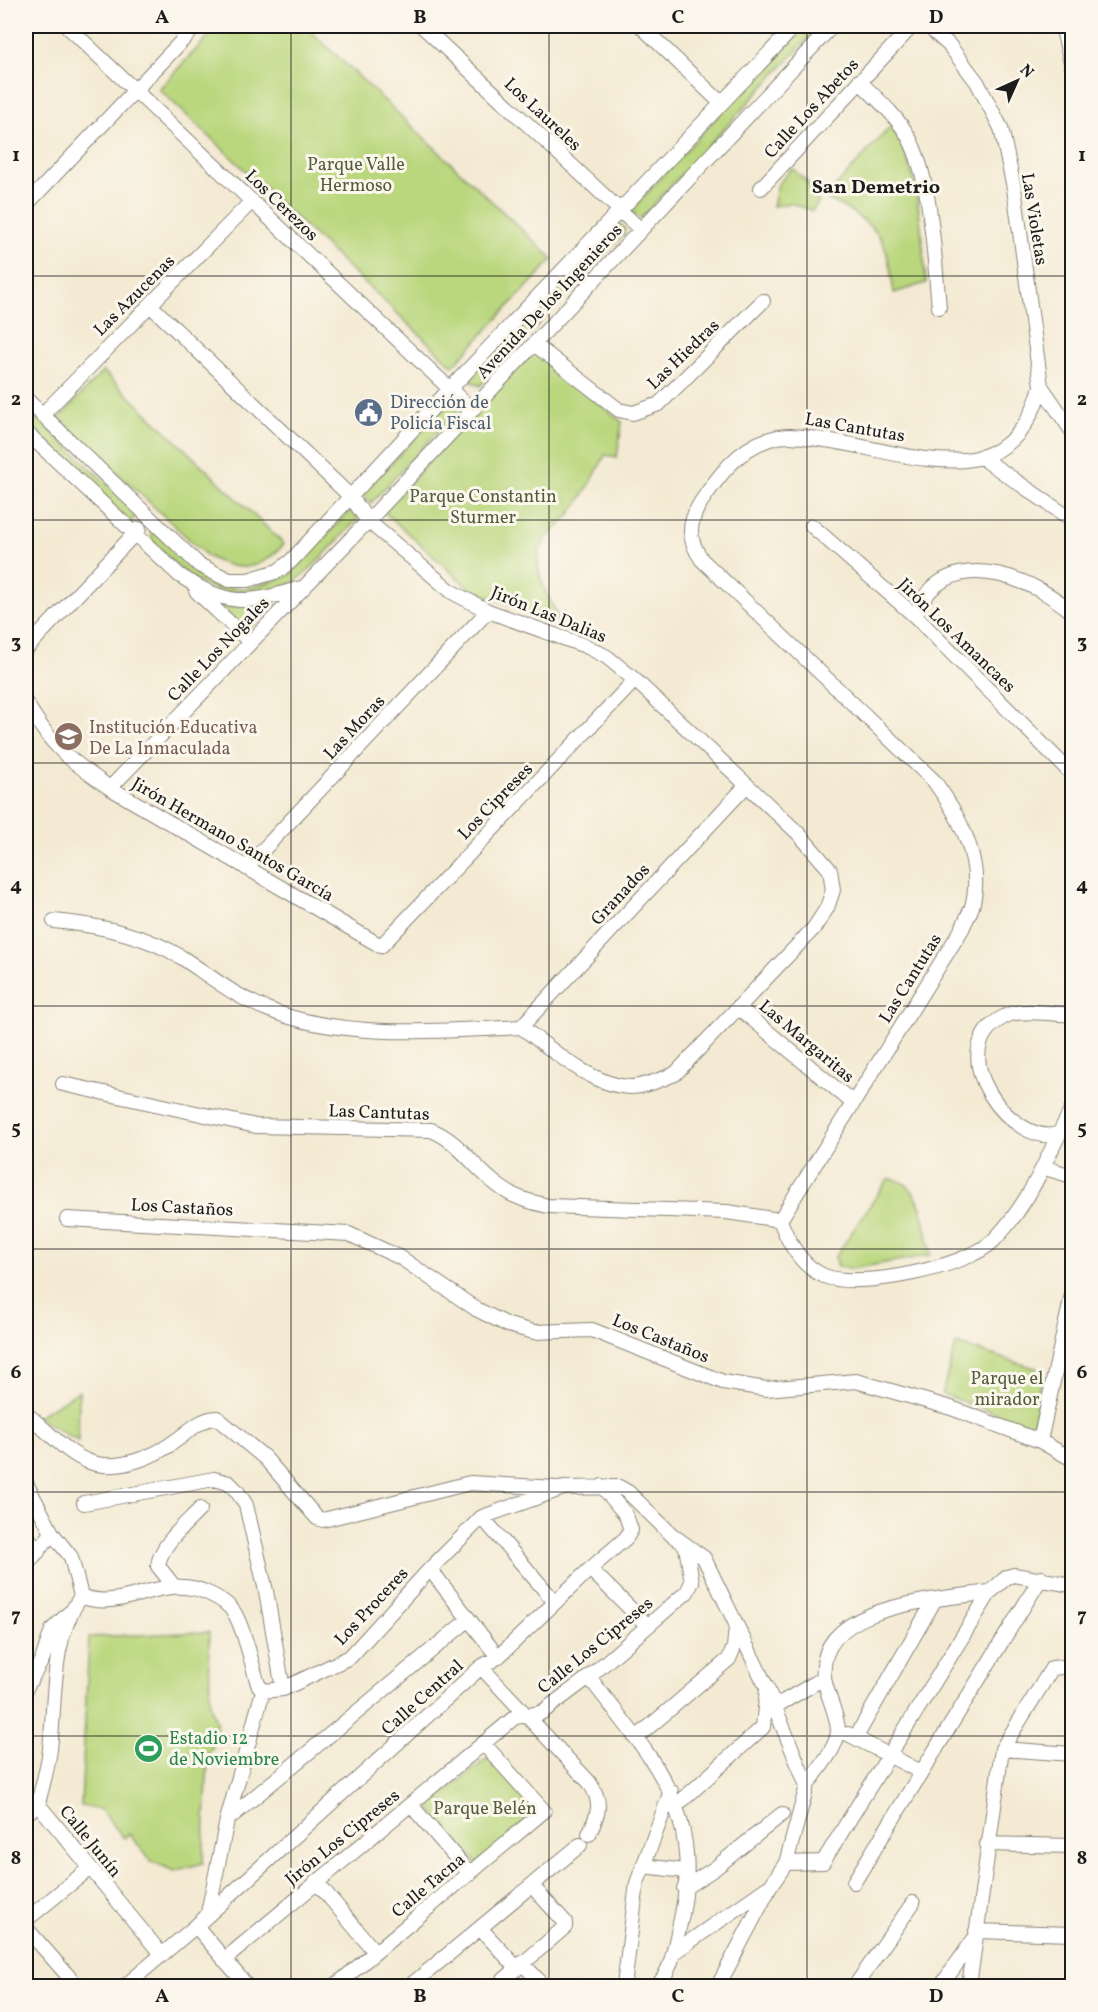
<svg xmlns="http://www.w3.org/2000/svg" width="1098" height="2012" font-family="Vollkorn,serif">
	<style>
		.green { fill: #bad77d; stroke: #6b7a4c; stroke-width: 1.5 }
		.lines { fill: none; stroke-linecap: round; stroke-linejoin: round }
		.minor-casing { stroke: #888378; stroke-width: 16 }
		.minor { stroke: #fff; stroke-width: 14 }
		.grid { fill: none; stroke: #1c1c1c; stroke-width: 1.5; stroke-opacity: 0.55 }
		.labels { text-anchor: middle; stroke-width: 6; stroke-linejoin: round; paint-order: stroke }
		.street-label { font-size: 18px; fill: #1c1c1c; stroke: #fbf7ec }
		.park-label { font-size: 18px; fill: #535d3e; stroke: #fbf7ec }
		.service-label { font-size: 18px; fill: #4e5e75; stroke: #fbf7ec; text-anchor: start }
		.education-label { font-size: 18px; fill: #785e54; stroke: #fbf7ec; text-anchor: start }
		.leisure-label { font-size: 18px; fill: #27864d; stroke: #fbf7ec; text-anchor: start }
		.neighbourhood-label { font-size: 20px; font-weight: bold; fill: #1c1c1c; stroke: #fbf7ec }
		.neatline { fill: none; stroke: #1c1c1c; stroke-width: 2 }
		.grid-label { font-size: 20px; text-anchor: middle; font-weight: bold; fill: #1c1c1c }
	</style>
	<rect width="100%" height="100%" fill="#fbf7ec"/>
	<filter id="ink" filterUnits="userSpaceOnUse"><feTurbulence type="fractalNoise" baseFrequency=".0167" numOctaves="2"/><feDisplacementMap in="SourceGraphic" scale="12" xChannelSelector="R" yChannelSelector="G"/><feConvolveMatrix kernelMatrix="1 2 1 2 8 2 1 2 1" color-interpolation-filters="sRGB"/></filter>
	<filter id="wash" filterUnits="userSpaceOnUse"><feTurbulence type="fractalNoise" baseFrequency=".008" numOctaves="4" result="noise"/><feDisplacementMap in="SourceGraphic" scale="24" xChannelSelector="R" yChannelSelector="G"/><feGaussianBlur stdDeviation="1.35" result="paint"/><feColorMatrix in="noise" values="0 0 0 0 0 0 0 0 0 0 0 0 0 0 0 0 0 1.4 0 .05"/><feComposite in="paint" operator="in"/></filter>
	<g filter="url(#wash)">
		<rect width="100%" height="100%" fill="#f4ead3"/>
		<path class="green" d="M218,26H305L553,259L453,366L159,89Z
			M801,26H820L640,219L631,210Z
			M892,125C920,172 921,229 926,283L894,293C891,278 890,257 883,243C873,222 845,207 825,198Z
			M792,168L807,182L819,202L812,211L791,203L773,206L778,184Z
			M619,223L625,228L624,234L480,386L471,381V375Z
			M534,350L622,422L617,457L605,455C595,476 584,496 570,514C563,523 554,529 547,538C525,564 549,598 562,623L471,590L383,511Z
			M103,371L284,544C260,571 239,573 208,557L59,418Z
			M453,398L462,401L459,409L371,503L362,494Z
			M26,407L138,513L131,522L26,422Z
			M353,511L358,519C340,537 322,559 302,576C271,601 221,599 189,576C176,566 164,552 152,541L151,532H157L200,575L228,587L247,589L290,575L348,512Z
			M216,603L234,606L276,605L247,631Z
			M888,1179C923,1178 926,1231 931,1255L851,1269L838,1266L835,1257Z
			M956,1344L1042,1370L1033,1427L942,1394Z
			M79,1391L78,1441L36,1417Z
			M209,1632L210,1705L216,1721V1740L208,1755L203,1863L174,1871L151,1861L129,1834L124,1838L101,1810L81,1806L89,1637Z
			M490,1756L538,1811L477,1864L428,1806Z"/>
	</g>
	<g filter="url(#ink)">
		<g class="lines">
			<defs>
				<path id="minor" d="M67,26L472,410
					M422,26L640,229
					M641,26L721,103
					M928,26L949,45L977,82L1001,128L1014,188L1041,386L1072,431
					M1062,26L1072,66
					M859,81C876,98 896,115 908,136C932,179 934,258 939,307
					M761,188L912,26
					M26,205L196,26
					M150,305L351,497L368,521L452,592L488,611L588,647L607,657L635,680L799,834L830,870L833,890L827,908L814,928L675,1074C661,1079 645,1087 630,1087C590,1085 552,1049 521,1027
					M534,344L619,410L633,413L659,404L763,301
					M26,399L199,565L229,580H248L278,571L291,561L450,389L795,26
					M42,415L252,201
					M26,432L179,575C228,607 246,605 301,588
					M981,457L1065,515
					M812,526L915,616L1072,774
					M196,591L250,642
					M915,616C919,609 922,601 926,595C964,549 1036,581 1072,612
					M26,649L139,529
					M26,703C52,747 68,759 110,788L381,946L635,680
					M110,788L368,521L832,26
					M246,868L488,611
					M54,921C97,925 144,934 181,957C210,976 234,996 267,1009C342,1040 441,1031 521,1027
					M739,1008L852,1102
					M521,1027L746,786
					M63,1084L256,1126L431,1130C460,1141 475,1170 500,1187C514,1198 531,1202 548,1206L727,1212L780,1220
					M1060,1133C1016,1152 934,1048 1008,1015C1022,1009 1056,1014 1072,1015
					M1045,1168L1072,1176
					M67,1219L349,1234L401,1258L476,1309L508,1325L534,1332L592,1330L723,1382L766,1389L856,1381L951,1408L1040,1441L1072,1459
					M780,1220L962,929C965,921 971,912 973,903C983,859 959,815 934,781L702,560C688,540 687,524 701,502C717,478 738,449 767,440C787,433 805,437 825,440C909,452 1011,501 1041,386
					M780,1220C788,1242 801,1266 824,1276C858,1290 967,1267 993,1241C1034,1199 1045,1158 1072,1109
					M26,1414C45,1428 65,1452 87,1461C116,1473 155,1457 178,1439C190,1430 202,1418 217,1418L265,1458L317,1518L323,1520L470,1483L557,1488
					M1040,1441L1072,1295
					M26,1483L52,1533L71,1557L81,1596C124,1614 163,1570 210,1594C220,1599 229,1604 235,1614C246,1634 251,1662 258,1684L263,1691L283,1689L350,1657L430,1569L482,1517L564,1488L619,1487L628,1492L672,1535L704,1558L767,1688L807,1786L786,1863
					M84,1503L214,1479L229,1483L237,1491L246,1505L266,1591L283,1689
					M482,1517L555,1602
					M26,1534L38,1552
					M26,1566L52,1533
					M430,1569L498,1657
					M590,1569L648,1626
					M173,1585L158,1566C160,1545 186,1524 200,1509
					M481,1667L589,1782C603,1802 599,1813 589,1834
					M589,1677C654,1762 707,1811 679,1928C674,1949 672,1970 657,1986
					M26,1688L42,1660L52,1630L69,1613
					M774,1707L824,1678
					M848,1734L921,1772
					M856,1737L934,1601
					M636,1738L729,1659L734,1647L736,1627
					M1002,1749L1072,1754
					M807,1786C816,1771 838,1748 838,1730C837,1712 826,1694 824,1677C816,1603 941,1600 990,1592
					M38,1804C42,1786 48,1768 50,1749C56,1697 50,1641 81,1596
					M38,1804L162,1955
					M411,1805L470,1874
					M677,1805L763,1727L767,1688
					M26,1814L38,1804
					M227,1820L468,1620
					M987,1844L1072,1846
					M644,1866L685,1871
					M316,1881L375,1952
					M854,1882L1041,1578
					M684,1888L714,1869L782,1814
					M208,1913L227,1820L263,1691
					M26,1920L90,1868
					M196,1926L247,1986
					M26,1928L77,1986
					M480,1928L517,1968
					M976,1931L1072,1934
					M673,1953L767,1888
					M224,1960L515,1717L541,1713L589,1677L687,1592L692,1582L686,1547
					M522,1963L544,1986
					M125,1986L196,1926L481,1667L498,1657L590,1569L626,1538L631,1530L626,1515L602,1486
					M335,1986L544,1811L484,1744
					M410,1986L580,1845
					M497,1986L565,1927V1922L532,1886
					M624,1986L637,1883L671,1791
					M718,1986L770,1887L786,1863L823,1862L990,1592L1007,1577L1014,1575L1072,1585
					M855,1986L913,1903
					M941,1986L974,1939
					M969,1986L1002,1749L1052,1668L1072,1666"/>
			</defs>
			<use href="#minor" class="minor-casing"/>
			<use href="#minor" class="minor"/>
		</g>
	</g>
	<path class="grid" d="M291,26V1986M549,26V1986M807,26V1986M26,276H1072M26,520H1072M26,763H1072M26,1006H1072M26,1249H1072M26,1492H1072M26,1736H1072"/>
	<defs>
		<symbol id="civic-disc" viewBox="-11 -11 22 22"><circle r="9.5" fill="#5c6f8a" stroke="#fbf7ec"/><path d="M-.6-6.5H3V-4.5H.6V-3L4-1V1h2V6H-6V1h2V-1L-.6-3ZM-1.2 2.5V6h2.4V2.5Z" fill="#fff"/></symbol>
		<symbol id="school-disc" viewBox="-11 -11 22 22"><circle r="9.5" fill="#8d6e63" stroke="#fbf7ec"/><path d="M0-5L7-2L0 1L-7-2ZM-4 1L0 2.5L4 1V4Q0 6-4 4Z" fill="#fff"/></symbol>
		<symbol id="stadium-disc" viewBox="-11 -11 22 22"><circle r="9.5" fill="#2e9e5b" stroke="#fbf7ec"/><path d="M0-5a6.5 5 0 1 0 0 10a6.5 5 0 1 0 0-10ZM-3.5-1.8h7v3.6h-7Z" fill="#fff"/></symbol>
	</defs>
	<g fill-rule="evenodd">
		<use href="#civic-disc" x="352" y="396" width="33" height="33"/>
		<use href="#school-disc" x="52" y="720" width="33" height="33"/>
		<use href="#stadium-disc" x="132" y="1732" width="33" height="33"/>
	</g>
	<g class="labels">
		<g class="street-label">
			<text transform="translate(811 108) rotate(-47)" y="6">Calle Los Abetos</text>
			<text transform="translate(543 114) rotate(43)" y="6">Los Laureles</text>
			<text transform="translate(282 205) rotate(44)" y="6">Los Cerezos</text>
			<text transform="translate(1035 219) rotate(81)" y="6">Las Violetas</text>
			<text transform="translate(134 295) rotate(-45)" y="6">Las Azucenas</text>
			<text transform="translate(549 301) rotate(-47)" y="6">Avenida De los Ingenieros</text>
			<text transform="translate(683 354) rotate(-44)" y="6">Las Hiedras</text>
			<text transform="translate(855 427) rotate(10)" y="6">Las Cantutas</text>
			<text transform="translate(549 614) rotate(22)" y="6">Jirón Las Dalias</text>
			<text transform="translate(957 635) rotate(44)" y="6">Jirón Los Amancaes</text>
			<text transform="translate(218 649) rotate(-46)" y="6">Calle Los Nogales</text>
			<text transform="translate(354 727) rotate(-47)" y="6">Las Moras</text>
			<text transform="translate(495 801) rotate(-46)" y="6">Los Cipreses</text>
			<text transform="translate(233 839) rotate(30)" y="6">Jirón Hermano Santos García</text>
			<text transform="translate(620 894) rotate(-47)" y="6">Granados</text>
			<text transform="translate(910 978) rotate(-58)" y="6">Las Cantutas</text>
			<text transform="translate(807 1041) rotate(40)" y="6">Las Margaritas</text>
			<text transform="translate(379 1112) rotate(2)" y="6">Las Cantutas</text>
			<text transform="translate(182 1207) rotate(3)" y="6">Los Castaños</text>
			<text transform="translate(661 1338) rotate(22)" y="6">Los Castaños</text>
			<text transform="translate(371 1606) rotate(-47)" y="6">Los Proceres</text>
			<text transform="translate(595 1645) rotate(-39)" y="6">Calle Los Cipreses</text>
			<text transform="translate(422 1697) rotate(-42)" y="6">Calle Central</text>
			<text transform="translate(342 1837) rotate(-39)" y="6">Jirón Los Cipreses</text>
			<text transform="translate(91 1841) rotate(51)" y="6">Calle Junín</text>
			<text transform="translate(428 1885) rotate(-40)" y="6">Calle Tacna</text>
		</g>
		<g class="park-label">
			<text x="356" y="170">Parque Valle<tspan x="356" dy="21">Hermoso</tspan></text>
			<text x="483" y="502">Parque Constantin<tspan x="483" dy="21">Sturmer</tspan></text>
			<text x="1007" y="1384">Parque el<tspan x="1007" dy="21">mirador</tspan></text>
			<text x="485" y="1814">Parque Belén</text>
		</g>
		<g class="service-label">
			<text x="390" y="408">Dirección de<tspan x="390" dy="21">Policía Fiscal</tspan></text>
		</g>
		<g class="education-label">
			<text x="89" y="733">Institución Educativa<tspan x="89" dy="21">De La Inmaculada</tspan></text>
		</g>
		<g class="leisure-label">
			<text x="169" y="1744">Estadio 12<tspan x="169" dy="21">de Noviembre</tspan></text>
		</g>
		<g class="neighbourhood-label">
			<text x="876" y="193">San Demetrio</text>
		</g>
	</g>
	<rect width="1098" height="2012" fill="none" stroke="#fbf7ec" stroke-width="66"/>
	<g transform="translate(1017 81) rotate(45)" stroke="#fbf7ec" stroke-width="4.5" paint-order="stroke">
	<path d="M0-4.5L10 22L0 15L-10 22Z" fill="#1c1c1c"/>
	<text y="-9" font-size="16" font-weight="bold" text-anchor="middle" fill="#1c1c1c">N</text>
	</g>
	<rect x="33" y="33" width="1032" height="1946" class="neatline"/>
	<g class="grid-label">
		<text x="162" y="23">A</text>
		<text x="420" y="23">B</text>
		<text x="678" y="23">C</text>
		<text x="936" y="23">D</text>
		<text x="16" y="161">1</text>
		<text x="1082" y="161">1</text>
		<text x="16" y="405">2</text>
		<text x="1082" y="405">2</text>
		<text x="16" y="648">3</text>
		<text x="1082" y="648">3</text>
		<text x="16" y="891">4</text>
		<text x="1082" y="891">4</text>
		<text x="16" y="1134">5</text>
		<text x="1082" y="1134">5</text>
		<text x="16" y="1378">6</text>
		<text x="1082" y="1378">6</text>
		<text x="16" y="1621">7</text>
		<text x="1082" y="1621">7</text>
		<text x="16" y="1864">8</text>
		<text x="1082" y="1864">8</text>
		<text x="162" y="2002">A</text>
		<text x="420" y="2002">B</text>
		<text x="678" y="2002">C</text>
		<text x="936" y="2002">D</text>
	</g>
</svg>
